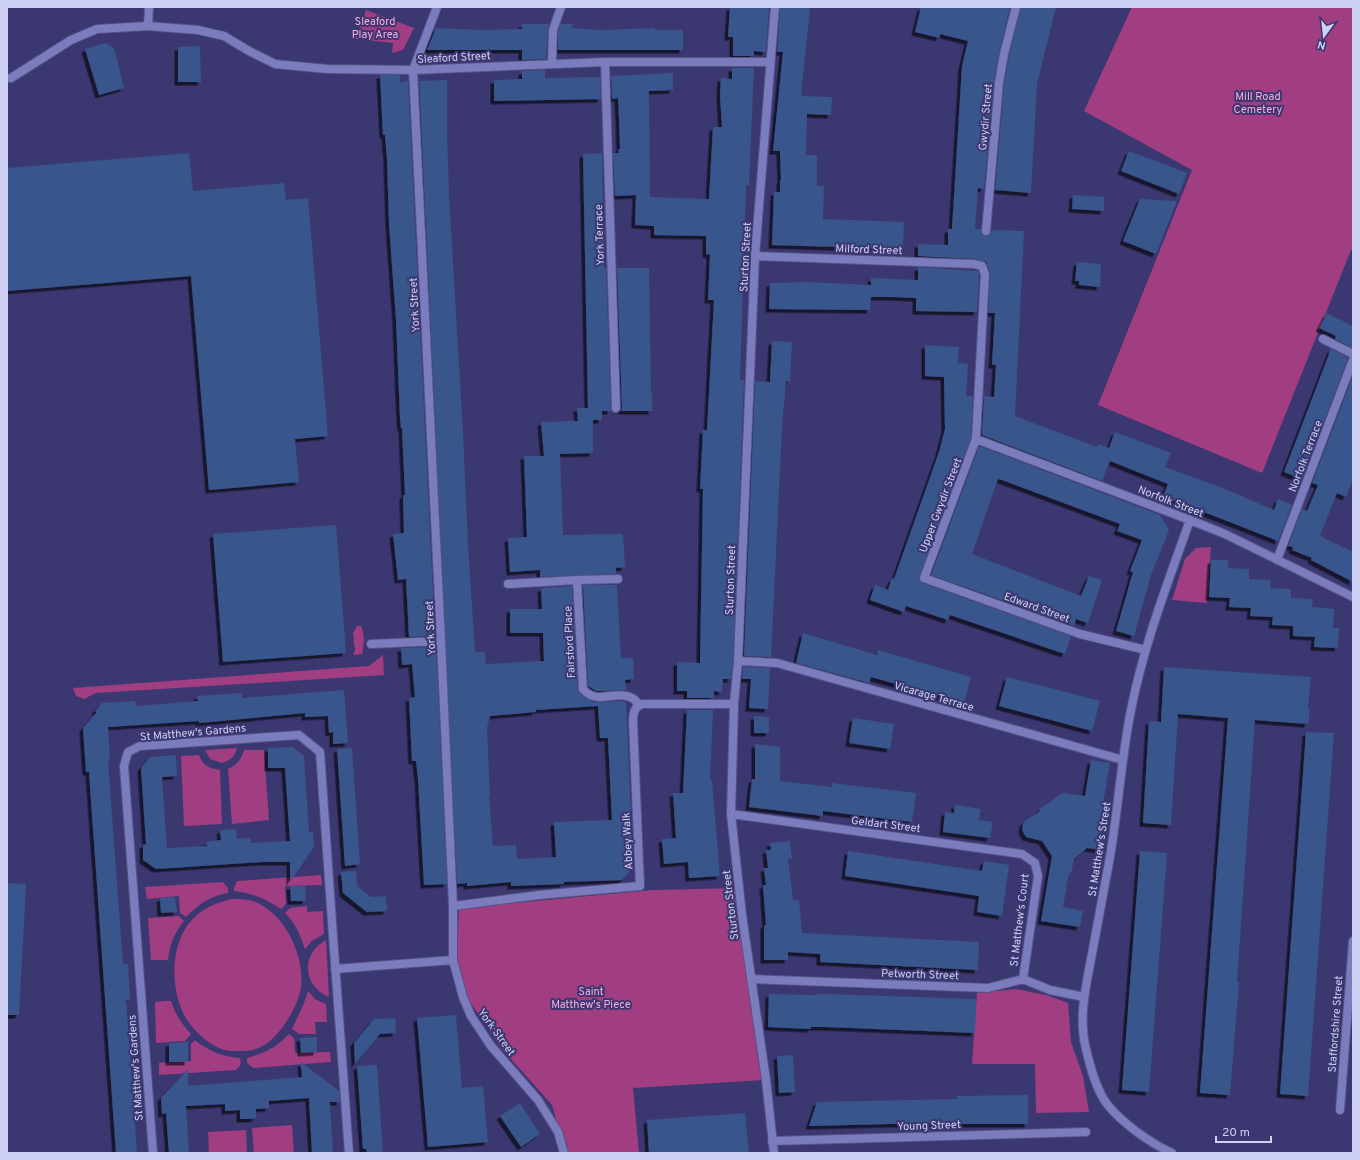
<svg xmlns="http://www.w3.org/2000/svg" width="1360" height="1160" font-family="Overpass,sans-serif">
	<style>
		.green { fill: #a03e81 }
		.building { fill: #39558c; fill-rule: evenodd; filter: url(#shadow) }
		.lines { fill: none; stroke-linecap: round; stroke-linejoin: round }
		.street-casing { stroke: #565384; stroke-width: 10 }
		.street { stroke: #7b7cbd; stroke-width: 8 }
		.labels { text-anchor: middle; stroke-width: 4; stroke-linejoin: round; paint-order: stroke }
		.park-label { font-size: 11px; fill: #fdadde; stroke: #3a3771 }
		.street-label { font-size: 11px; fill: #cfd1f4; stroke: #3a3771 }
	</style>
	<defs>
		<filter id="shadow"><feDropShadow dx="-3.5" dy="3.5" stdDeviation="0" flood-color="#0009"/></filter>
	</defs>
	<rect width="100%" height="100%" fill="#3a3771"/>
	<path class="green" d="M1132,7H1353V251L1351,250L1262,473L1098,405L1192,170L1084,111Z
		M366,10L414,28L403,50L392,53L393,43L355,39Z
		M1211,547L1207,603L1172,600L1185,559L1196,548Z
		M357,626H361C365,635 364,645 362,654L355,655L353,654L355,651L353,633Z
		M383,655L384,675L96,693L84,699L76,696L73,688L369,666Z
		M237,748C235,757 231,760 222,763L210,759L205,750Z
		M244,750H264L269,820L232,824L228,769C237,765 241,760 244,750Z
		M199,755C203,766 209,768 220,770L222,824L184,826L181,756Z
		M321,875L322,885L285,886L286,904L281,909C266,899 252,893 234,891V888L237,881Z
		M223,882L228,888V893C210,896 199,904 186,917L180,913L179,896L147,899L145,887Z
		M739,888L766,1080L633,1088L639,1153H569L559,1129L552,1105L501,1048L468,999L457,959L459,908L653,890Z
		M231,899C237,899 243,899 249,900C284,908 308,960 300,993C296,1006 290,1017 282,1028C268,1045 259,1052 236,1051C232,1051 228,1051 224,1050C209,1045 195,1032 187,1020C169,992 169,939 196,916C207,906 217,903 231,899Z
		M307,906V912L323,911L324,934L312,941L305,949C300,935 296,924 285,913L290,908Z
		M179,916L184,921C174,934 170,943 168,960H151L148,918Z
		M326,940L329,997C303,986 300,954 326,940Z
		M1016,989L1046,995L1068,1003L1071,1042L1083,1076L1089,1112L1036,1113L1035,1064H972L977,993Z
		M308,991L315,999L326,1004L327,1022H315L316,1034H299L292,1029L304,1003Z
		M165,1001H171C175,1014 182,1024 191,1034L185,1041L156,1043L155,1002Z
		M289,1034L294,1038L295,1053L330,1052L331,1062L253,1068L247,1063V1058C267,1052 274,1049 289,1034Z
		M195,1040C208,1051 223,1057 240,1058L241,1064L236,1070L159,1075V1063L191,1061V1044Z
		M292,1125L294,1153H254L252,1128Z
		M246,1130L247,1153H209L208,1132Z"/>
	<path class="building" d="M730,7H769L766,52L754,51V56H733V37H728Z
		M780,7H810L801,96L832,97L831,115L807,114L806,155H817V186H824L823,219L904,222L903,249L772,245L774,192H780V180H781L780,151H773L783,52H777Z
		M921,7H1010L999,53L994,82L984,189L978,188L975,229H981V234L986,236L990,234L992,230L1024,231L1015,416L1097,447L1098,444L1109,448L1115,432L1171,453L1165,467L1225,489L1274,510L1278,499L1292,505L1278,541L1163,496L1168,484L1110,461L1102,481L982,435L984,396L994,397L996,365H992L995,313H988L990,272L986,262L975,259L918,256V244L948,245V229H952L962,66L968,41L940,34V38L915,32Z
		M1021,7H1056L1037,84L1031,193L995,190L1004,84L1009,55Z
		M522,24H549L548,30L546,59L522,60V50H427L436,28L482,30L522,29Z
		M561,24H573L571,28L602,30L655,28V30H683V50H558V31Z
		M106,43L114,48L124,88L99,95L85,49Z
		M200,46L201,82H178V47Z
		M732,68H754L749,185H746L740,380H744L733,661L731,679H723L722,692L714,691V698H687V691H677V662L700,663L703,489H700L703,430H707L714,300H708L710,255L706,254V236L654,235V226L635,225L636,195L615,196L613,153H619L618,149H620L619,118L618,98L612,99L611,76L673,73V90L649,91L650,197L709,199L713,127H722L720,95L721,78L732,79Z
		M545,70V78L600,77L601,99L494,101V80L522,79V71Z
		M380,75H400V82L408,81L435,636L409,637L406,579L398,580L393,534L404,533L403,495H405L402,428H401L400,418L396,320L389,224L387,159L385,135H383Z
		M447,80V130L449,195L463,432L468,545L475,652H485L486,664L544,661L543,633H510V609H542L541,588L572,586L578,690L585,698L594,702L620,701L626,702L633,861L628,874L622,880L564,882V884L511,886V882L467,886V883L457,884L419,81ZM598,706L600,738H608L612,820L554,822L556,857L517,859L516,845L493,846L489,796H490L487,728L490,716L536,712V710Z
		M1129,151L1187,173L1179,194L1121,171Z
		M189,153L193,191L284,183L286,200L308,198L328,436L295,439L299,482L209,490L191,276L7,291V168Z
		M602,153L604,268H606L611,411H602V420H593V453L560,454L563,535L623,534L625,567L616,568V574L540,577V570L510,572L508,538L527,537L524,456H544L541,422L578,421L577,408H588L583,154Z
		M1073,195L1104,197V211L1072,209Z
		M1140,199L1177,201L1156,254L1123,241Z
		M1077,262L1101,264L1100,287L1079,285V281H1075Z
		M918,267L978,271L979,275L977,312L916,311V298L893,297H871L870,310L769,309L770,283L807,282L871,285V278L918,280Z
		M617,268H649L651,393H652V411H621L622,408Z
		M1327,313L1353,326V348L1335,339L1336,336L1319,328Z
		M772,341L792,342L790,381H786L782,428L771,657L744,656L755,381L770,382Z
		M925,345L959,347L958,363L968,364L966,396H973L971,438L919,579L922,583L1071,636L1065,654L950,615L948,620L906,606L904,612L870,600L875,585L888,590L892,578L894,579L939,452L945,429L944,377L925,376Z
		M1331,349L1348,358L1302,479L1284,472Z
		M1353,375V479L1346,497L1337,493L1320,536L1353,552V582L1311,560L1312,558L1292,550L1293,547L1288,546L1302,509L1307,511L1318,485L1312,483Z
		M979,446L1160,515L1169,530L1151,575L1134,636L1116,631L1133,572L1130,571L1142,540L1117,531L1120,524L1002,480L998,479L972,554L1081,596L1089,576L1102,580L1088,623L1076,619L1074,626L931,575Z
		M336,525L346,653L223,662L213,534Z
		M1211,560H1228V568L1249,569V579L1271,580L1270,588L1291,589V598L1313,599L1312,607L1334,609L1333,628H1339L1338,648L1314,647L1315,637L1293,636V626L1272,625L1273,617L1250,616L1251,608L1229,607L1230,598L1209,597Z
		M583,585H617L621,658H633L634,679L625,680L626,690L601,691H596L588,686Z
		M803,633L877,655L878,650L971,677L964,703L871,677L869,683L796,663Z
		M436,647L447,884L424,885L418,779L416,761H412L409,698L415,697L412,664L402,665L401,648Z
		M743,667L770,668L768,709L749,708L751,679H742Z
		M1164,667L1311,677L1308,709H1310L1308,724L1255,720L1237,982H1239L1230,1095L1200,1093L1228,718L1178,714L1171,825L1143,823L1149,721L1161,722Z
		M1007,677L1100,701L1092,731L999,706Z
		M344,690L348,743L333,744V732L329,733L328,716L305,717V713L199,723V721L108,727L110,761H108L123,964H128L130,1000H126L137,1153H116L89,772H86L83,728L97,712L95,711L102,703L135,701L136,706L198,701L197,696L242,693V698Z
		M687,710H713L710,780H712L720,876L689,878L688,862L664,864L662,839L676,838L673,793H683Z
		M754,716L769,717V733H754Z
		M853,718L894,724L890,749L849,743Z
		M1306,732L1334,733L1308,1096L1280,1094Z
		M755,744L780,747V781L832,787V783L916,793L912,822L823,811V816L749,807L752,779H755Z
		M293,747L304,756L309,832H313L314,847L290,882V862H262L156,869L143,860V845L146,844L141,768L150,757L176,755L177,776L162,777L167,848L207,846L206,842L221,840L220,830L236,829L237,839L250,838L251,843L290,841L285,768H268V748Z
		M352,748L360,864L345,866L337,749Z
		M1091,760L1110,763L1099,827L1105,829L1102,850L1087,848L1074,859L1071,873H1069L1063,907L1083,911L1080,927L1041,921L1052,856L1042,841L1026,837L1022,830L1023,824L1025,821L1040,811L1039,809L1063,793L1085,796Z
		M955,805L981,809L979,820L993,822L990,838L943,832L945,812L954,813Z
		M790,841L792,858L788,859L793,900H799L802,933L979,942L978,970L820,962V954L788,952V960H764V925H766L763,885H766L764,868H768L766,850H771L770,843Z
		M848,851L982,871L984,861L1009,865L1002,916L977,912L979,896L845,876Z
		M1140,851L1167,853L1149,1092L1122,1090Z
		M356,871L357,886L371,897L386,896L387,911L367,912L343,893L341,872Z
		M7,883L26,884L19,1015H7Z
		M290,886H305L306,901H291Z
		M175,897L177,912L161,913L160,898Z
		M769,994L816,995V994H826L976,999L975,1033L826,1027H811V1029L768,1027Z
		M456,1015L462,1088L483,1086L488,1142L428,1147L417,1018Z
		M395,1018L396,1033L380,1034L355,1064L354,1043L374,1019Z
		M317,1037V1052L301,1053L300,1038Z
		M188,1042V1062H169V1043Z
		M793,1055L795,1092L779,1093L777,1056Z
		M301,1062L339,1091L340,1102H330L333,1153H312L309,1098L269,1101V1108L256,1109V1118L248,1119H240V1110L225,1111V1104L186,1106L189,1153H169L166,1113L162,1114L161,1098L188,1069V1086L302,1077Z
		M377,1065L383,1153H367L366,1149H363L357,1066Z
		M1028,1095V1124H889L809,1126L817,1102L958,1099L957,1096Z
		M520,1103L540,1134L521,1147L500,1116Z
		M745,1113L749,1153H649L647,1120Z"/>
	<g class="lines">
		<defs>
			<path id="street" d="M437,7L413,70L441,641L453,906V960L463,997L471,1016L491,1046L538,1100L558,1132L564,1153
				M148,26L149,7
				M605,62L616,408
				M552,63L553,30L561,7
				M11,78L71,40L97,29L148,26L198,30L224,36L249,51L275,64L327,69L413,70L605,62H770
				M986,231L999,83L1004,54L1016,7
				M755,256L974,264L982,266L985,274L976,439L924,578L1080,634L1146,650
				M1323,339L1353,354
				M976,439L1190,520L1225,534L1353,597
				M1277,560L1353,360
				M577,580L618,579
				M508,584L577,580L583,689C597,706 616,689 632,698C635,699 637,703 639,705
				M371,644L441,641
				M738,661L777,663L1123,760
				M731,814L1022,854L1035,863L1038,876L1023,979
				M453,906L539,895L640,886L633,722C633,714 634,706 643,704H734
				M335,969L453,960
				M751,979L988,988L1023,979L1050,990L1084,997
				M1340,1110L1353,941
				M772,1141L1086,1132
				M153,1153L124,766L128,752L140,746L299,735L320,752L333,936L349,1153
				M774,1153L766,1080L742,915L731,814L734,704L738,661L755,256L775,7
				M1172,1153C1150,1143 1122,1123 1107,1104C1096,1090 1090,1066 1086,1049C1078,1017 1086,986 1092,954C1097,927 1102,900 1107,873C1118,819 1120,764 1131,710C1144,644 1168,582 1190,520"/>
		</defs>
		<use href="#street" class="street-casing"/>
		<use href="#street" class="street"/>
	</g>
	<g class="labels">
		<g class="park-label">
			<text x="375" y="25">Sleaford<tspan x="375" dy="13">Play Area</tspan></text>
			<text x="1258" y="100">Mill Road<tspan x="1258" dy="13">Cemetery</tspan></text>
			<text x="591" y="995">Saint<tspan x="591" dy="13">Matthew's Piece</tspan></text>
		</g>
		<g class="street-label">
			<text transform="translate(454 57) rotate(-3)" y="4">Sleaford Street</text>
			<text transform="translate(985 117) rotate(-85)" y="4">Gwydir Street</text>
			<text transform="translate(599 235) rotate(-92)" y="4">York Terrace</text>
			<text transform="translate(869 249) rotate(2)" y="4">Milford Street</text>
			<text transform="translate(745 257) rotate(-87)" y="4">Sturton Street</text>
			<text transform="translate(414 305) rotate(-93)" y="4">York Street</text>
			<text transform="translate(1305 456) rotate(-69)" y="4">Norfolk Terrace</text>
			<text transform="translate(1171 501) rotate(21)" y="4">Norfolk Street</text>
			<text transform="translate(940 505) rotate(-69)" y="4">Upper Gwydir Street</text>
			<text transform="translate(730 580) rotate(-88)" y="4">Sturton Street</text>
			<text transform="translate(1037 607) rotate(20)" y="4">Edward Street</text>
			<text transform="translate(430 628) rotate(-93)" y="4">York Street</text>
			<text transform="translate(569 642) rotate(-93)" y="4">Fairsford Place</text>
			<text transform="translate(934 696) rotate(16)" y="4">Vicarage Terrace</text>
			<text transform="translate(193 732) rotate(-5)" y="4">St Matthew's Gardens</text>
			<text transform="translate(886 824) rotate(7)" y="4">Geldart Street</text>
			<text transform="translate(627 841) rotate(-93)" y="4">Abbey Walk</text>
			<text transform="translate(1099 849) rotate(-81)" y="4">St Matthew's Street</text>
			<text transform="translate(730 905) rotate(-97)" y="4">Sturton Street</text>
			<text transform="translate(1019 920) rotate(-83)" y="4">St Matthew's Court</text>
			<text transform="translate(920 974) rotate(2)" y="4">Petworth Street</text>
			<text transform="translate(1335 1024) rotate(-86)" y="4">Staffordshire Street</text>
			<text transform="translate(497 1032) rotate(54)" y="4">York Street</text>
			<text transform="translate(135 1068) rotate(-94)" y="4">St Matthew's Gardens</text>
			<text transform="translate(929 1125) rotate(-2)" y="4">Young Street</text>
		</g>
	</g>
	<rect width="1360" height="1160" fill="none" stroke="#cfd1f4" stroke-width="16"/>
	<g transform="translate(1324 36) rotate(195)" stroke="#3a3771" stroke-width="3" paint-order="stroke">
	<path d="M0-3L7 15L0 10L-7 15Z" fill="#cfd1f4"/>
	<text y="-6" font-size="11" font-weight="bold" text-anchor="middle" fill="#cfd1f4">N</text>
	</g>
	<path d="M1216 1136v6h55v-6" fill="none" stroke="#cfd1f4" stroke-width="2"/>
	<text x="1222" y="1136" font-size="12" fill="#cfd1f4" stroke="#3a3771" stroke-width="3" paint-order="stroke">20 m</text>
</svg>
